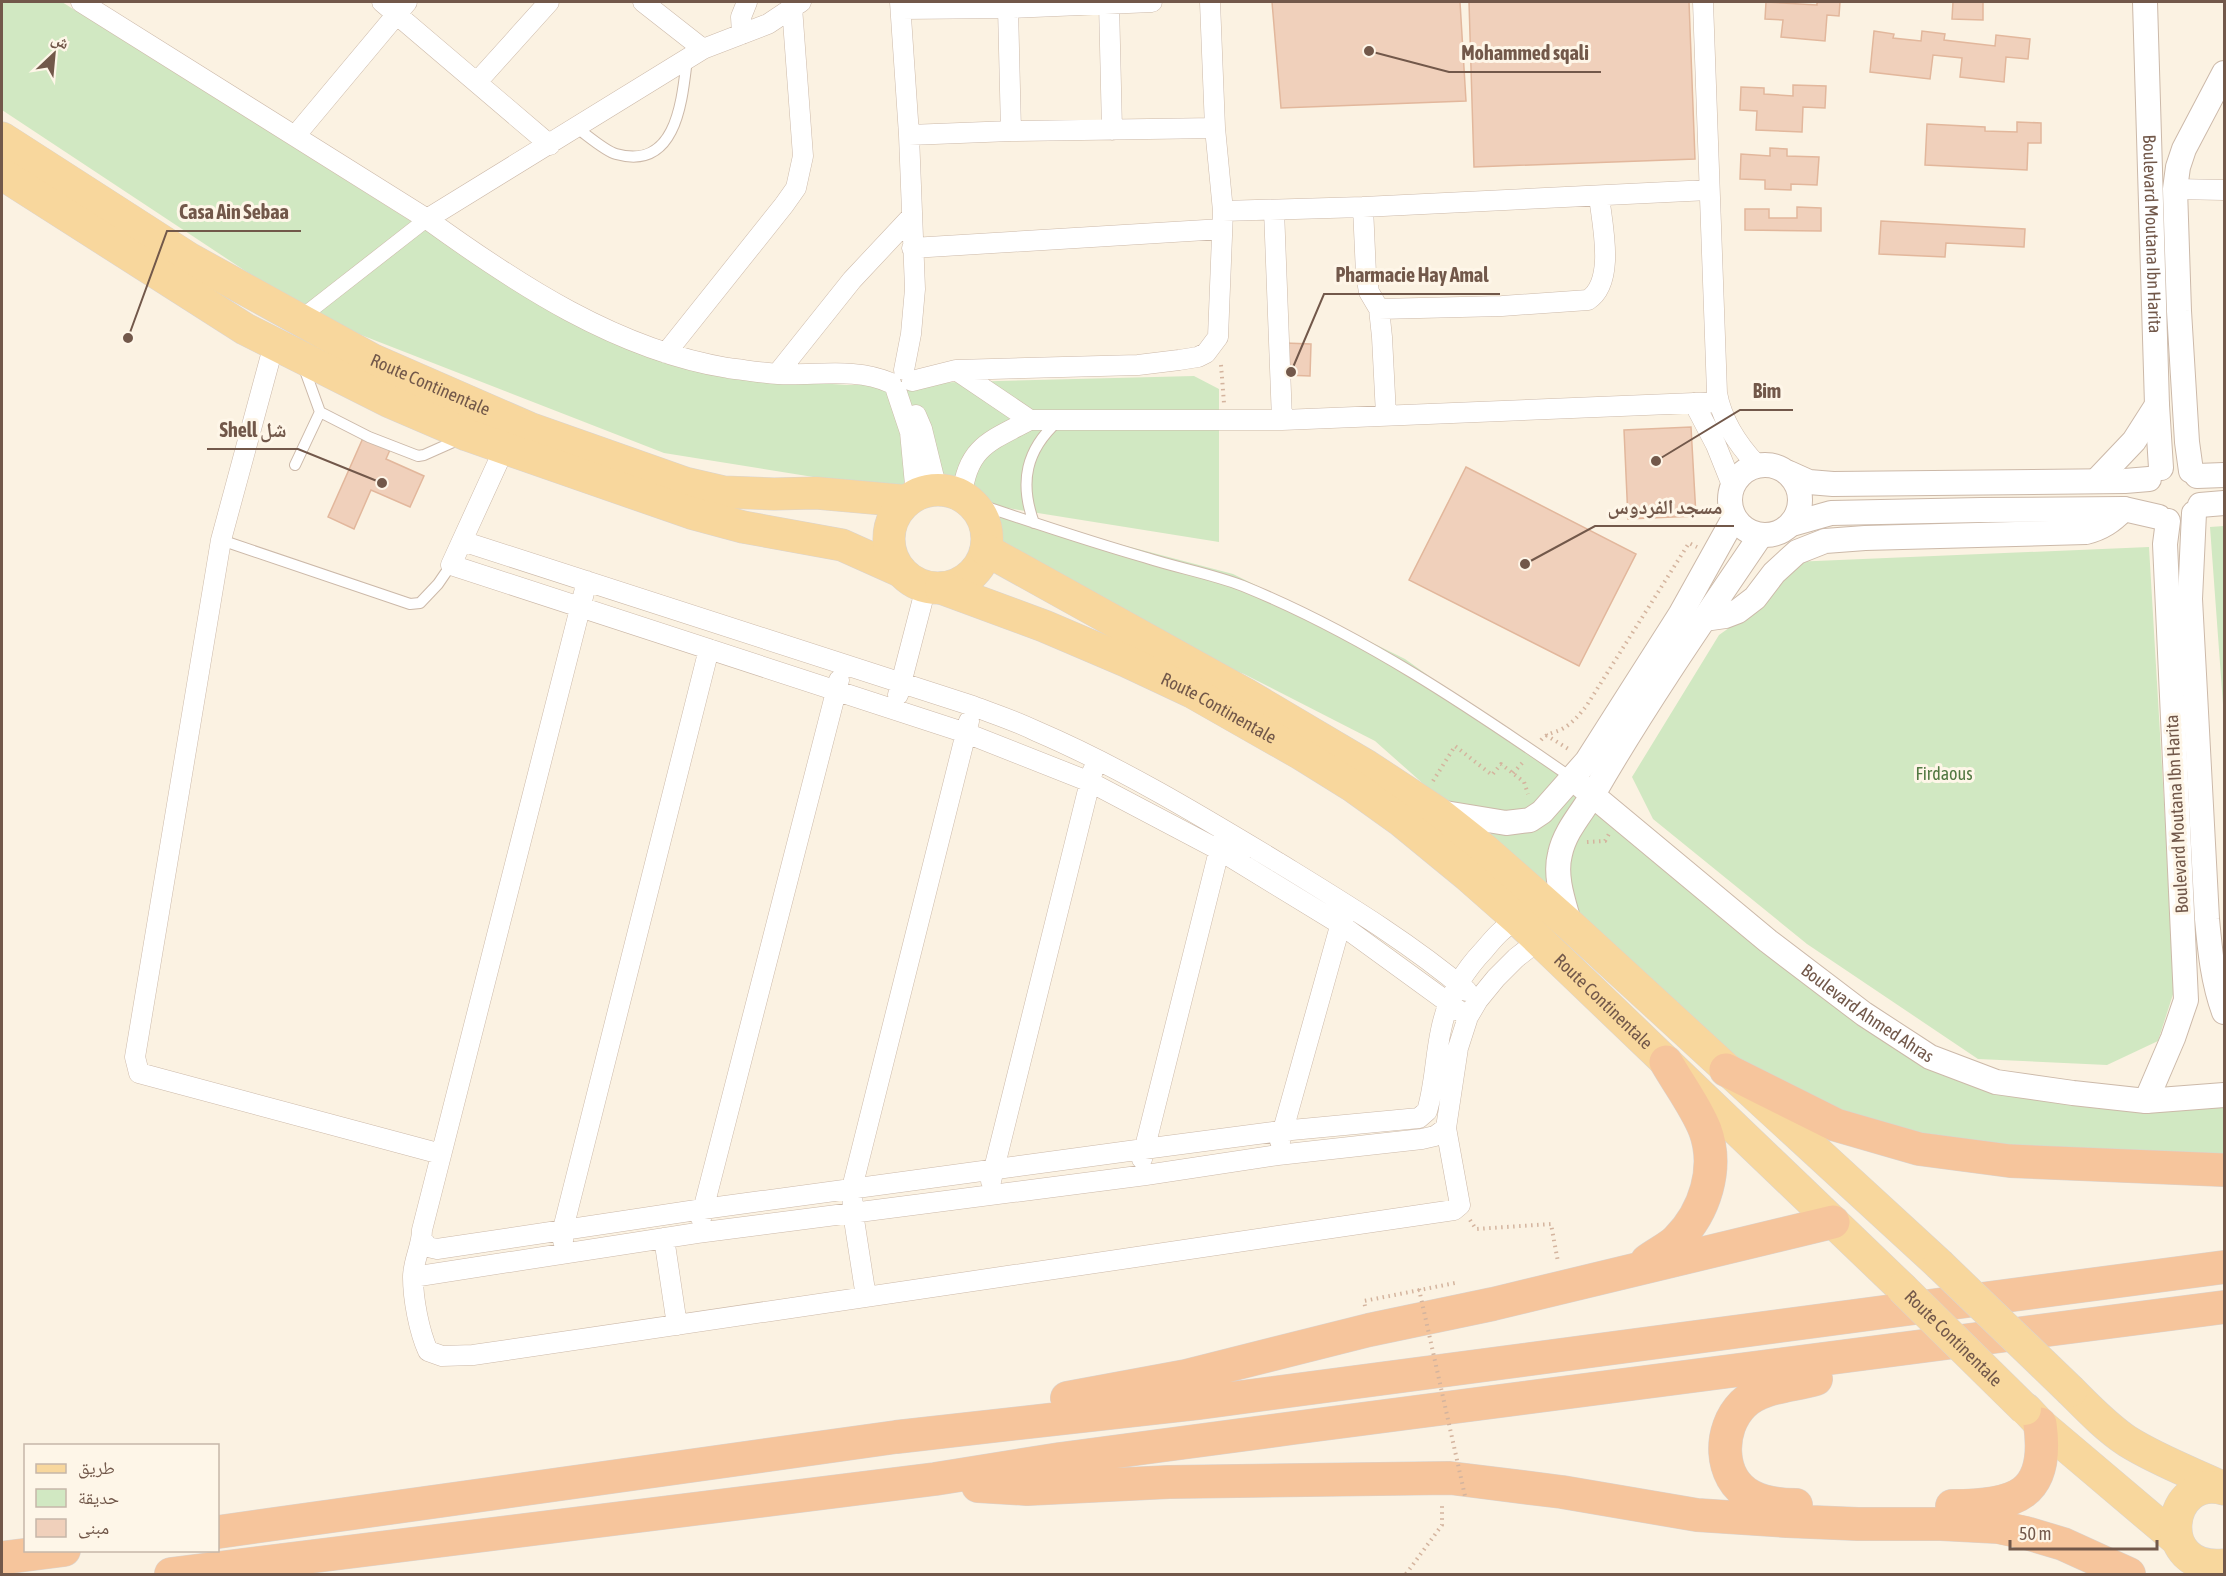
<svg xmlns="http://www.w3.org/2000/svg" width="2226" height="1576" font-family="'Asap Condensed','Noto Naskh Arabic',sans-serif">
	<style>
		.green { fill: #d1e8c2 }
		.building { fill: #f0d0bb; stroke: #e2b79c; stroke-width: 1.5 }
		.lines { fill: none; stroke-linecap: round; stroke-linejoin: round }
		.service-casing { stroke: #ccb9a9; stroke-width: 12 }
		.pedestrian-casing { stroke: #ccb9a9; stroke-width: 16 }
		.minor-casing { stroke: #ccb9a9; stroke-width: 21 }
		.tertiary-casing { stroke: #ccb9a9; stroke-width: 26 }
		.primary-casing { stroke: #dad4d0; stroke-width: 33 }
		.trunk-casing { stroke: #dad4d0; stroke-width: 34 }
		.path { stroke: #d4b49e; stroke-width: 4; stroke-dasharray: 1.5 4.5; stroke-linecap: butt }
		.service { stroke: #fff; stroke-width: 10 }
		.pedestrian { stroke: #fff; stroke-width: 15 }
		.minor { stroke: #fff; stroke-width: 20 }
		.tertiary { stroke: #fff; stroke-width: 24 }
		.primary { stroke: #f8d79d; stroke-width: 32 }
		.trunk { stroke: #f6c59c; stroke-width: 33 }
		.primary-bridge-casing { stroke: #dad4d0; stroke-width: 33; stroke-linecap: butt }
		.path-bridge { stroke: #d4b49e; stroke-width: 4; stroke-dasharray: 1.5 4.5; stroke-linecap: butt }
		.primary-bridge { stroke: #f8d79d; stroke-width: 32 }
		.labels { text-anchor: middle; stroke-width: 6; stroke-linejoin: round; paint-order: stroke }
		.street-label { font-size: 18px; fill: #72584a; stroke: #fef6e8 }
		.park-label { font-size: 18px; fill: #527842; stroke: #fef6e8 }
		.leader { fill: none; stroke: #72584a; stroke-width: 2 }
		.callout-dot { fill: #72584a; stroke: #fef6e8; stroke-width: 2 }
		.callout-label { font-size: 20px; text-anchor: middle; font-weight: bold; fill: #72584a; stroke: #fef6e8; stroke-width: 6; stroke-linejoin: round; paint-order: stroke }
	</style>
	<rect width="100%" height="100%" fill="#fbf2e2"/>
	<path class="green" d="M2,2H62L425,230L677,367L745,378L847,385L1194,376L1219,389V542L982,504L1058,528L1233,574L1405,659L1572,778L1864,1014L1996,1082L2224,1095V1165L2010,1161L1739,1080L1454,811L1375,741L1244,674L1214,663L969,530L970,519L963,501L664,453L315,317L2,110Z
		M2224,526V718L2210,527Z
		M2149,547L2175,988L2158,1041L2107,1065L1978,1059L1807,944L1653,819L1632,777L1719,635L1750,613L1792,562Z"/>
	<path class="building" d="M1272,2H1460L1466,101L1281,108Z
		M1469,2H1689L1695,159L1474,167Z
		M1766,2L1817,5V2H1840L1839,16L1827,15L1825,41L1781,37L1783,20L1765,19Z
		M1953,2H1983V20L1952,19Z
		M1874,31L1894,34L1893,38L1921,41L1922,31L1945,34L1944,40L1995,46L1996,35L2030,39L2028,59L2006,57L2004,82L1960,77L1962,58L1933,55L1930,79L1870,72Z
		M1793,85L1826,86L1825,108L1803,107L1802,132L1756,130L1757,111L1740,110L1741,87L1764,88V94L1793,96Z
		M2017,122L2041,123V143H2028L2027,170L1925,165L1927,124L1985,127V131L2017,132Z
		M1770,148L1787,149V156L1819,157L1817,185L1791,184V190L1765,189V180L1740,179L1741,154L1770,156Z
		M1797,207L1821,208V231L1745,230V209H1769V218H1797Z
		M1881,221L2025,229L2024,247L1946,243L1945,257L1879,254Z
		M1285,343L1311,344L1310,376L1285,375Z
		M1691,427L1696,516L1628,519L1624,430Z
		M363,438L390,450L386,459L424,476L410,507L371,490L354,529L328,517Z
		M1466,467L1636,554L1579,666L1409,580Z"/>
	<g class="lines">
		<defs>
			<path id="service" d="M577,128C587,135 605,151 616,154C677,171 682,100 687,59
				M303,365L320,412L369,437L418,456L424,455L460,439
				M295,465L320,412
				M969,501C1028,521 1087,541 1147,558C1178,568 1212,574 1243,586C1361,634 1468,706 1572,778
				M1034,523C1019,482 1026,450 1058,421
				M221,540L410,604L420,603L438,584L451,565"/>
			<path id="pedestrian" d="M299,319L427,219"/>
			<path id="minor" d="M81,2L427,219C517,284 617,350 728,368C745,370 762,373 778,374C816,376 855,367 891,383
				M382,2L550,145
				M643,2L703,49
				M900,2L909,135L915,289L911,334L904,370
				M1703,2L1717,393C1722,421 1738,445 1757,465
				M1109,3L1112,130
				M1008,8L1011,131
				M901,9L1008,8L1152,2
				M742,34L741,17L747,2
				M477,82L549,2
				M909,135L1011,131L1215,128
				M295,136L407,2
				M2175,189L2224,190
				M1363,207L1366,274L1369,292L1379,309L1382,337L1386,415
				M1274,210L1282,420
				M1223,211L1363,207L1709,190
				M427,219L703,49L768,24L801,2
				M912,248L1222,229
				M1379,309L1502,306L1588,300C1616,282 1602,224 1599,196
				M274,344L221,540L135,1057L139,1073L441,1154
				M666,353L784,205L796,188L803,156L792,7
				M956,370L1030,420
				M777,374L852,280L911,217
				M912,381L956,370L1138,365L1179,360L1198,357L1206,353L1218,337L1223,211L1215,128L1210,2
				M896,390L910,432L916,495
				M1694,403L1716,445L1732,485
				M916,415L922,429L937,490
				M504,449L451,565L966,733L1090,782L1219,850L1340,924L1468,1017
				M962,496C967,447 990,441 1030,420H1282L1719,402
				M462,541L973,706C994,714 1016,721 1036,731C1120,767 1201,816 1279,863C1344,903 1409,942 1467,991
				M587,581L422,1230C422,1246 413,1261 413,1277C413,1299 419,1331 428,1351L442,1356L473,1355L1454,1210L1460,1205L1446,1128L1458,1048L1468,1017L1478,1000L1496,978L1516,958L1539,940
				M898,695L926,587
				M1280,1141L1344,912
				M1142,1159L1222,839
				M991,1181L1093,770
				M701,1218L839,680
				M664,1238L677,1325
				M422,1239L428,1247L437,1249L703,1209L1144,1149L1281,1131L1419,1118L1427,1111C1435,1085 1435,1057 1441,1030C1447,1000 1463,972 1484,950C1494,938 1504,926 1518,920
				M563,1241V1229L709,649
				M413,1277L697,1233L1146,1175L1278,1155L1422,1139L1435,1136L1446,1128
				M866,1297L853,1213L852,1188L969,721"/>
			<g id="tertiary">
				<path id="s1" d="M2145,2L2157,405L2161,468"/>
				<circle cx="1765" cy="500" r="35"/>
				<path d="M2191,471L2187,442L2179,311L2175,189L2178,167L2184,149L2224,73"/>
				<path d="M1789,473L1809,482L1833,484L2125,481L2149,479"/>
				<path d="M2197,476L2224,475"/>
				<path d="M2096,481L2134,441L2157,405"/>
				<path d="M2200,505L2224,503"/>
				<path d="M2194,513L2190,599L2207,919C2210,951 2213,982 2224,1012"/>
				<path d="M1792,524L1831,513L1981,510L2124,509L2159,517"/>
				<path d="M1704,619L1725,616L1738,611L1755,598L1774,573L1797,552L1825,541L1865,538L2086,532C2102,528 2112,521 2124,509"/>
				<path id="s2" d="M1572,778L1768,941L1864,1014L1930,1057L1996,1082L2073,1093L2146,1101L2224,1095"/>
				<path d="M1439,812L1506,823L1530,820L1542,812L1587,761L1680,615L1734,518"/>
				<path d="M1570,925C1564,903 1554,877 1560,854C1565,830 1583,812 1595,791C1646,703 1704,619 1761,535"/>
				<path d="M2146,1101L2173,1038L2186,1000L2165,544L2168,521"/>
			</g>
			<g id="primary">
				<path id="s3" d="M2,138L190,259L373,360L529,428L685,483L724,492L774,494L816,493L906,501"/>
				<path d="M2,174L245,329L388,401L467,435L691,513L743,527L842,545L900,571"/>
				<circle cx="938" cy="539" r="49"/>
				<path d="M986,550L1247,695L1367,766L1437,812L1485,850L1570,925L1939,1264"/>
				<path id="s4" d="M941,588L1044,626L1126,661L1192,692L1301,754L1354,787L1400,820L1467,875L1518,920L1902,1288"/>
				<path d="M2071,1391C2088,1408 2106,1427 2127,1441C2157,1460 2192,1473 2224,1488"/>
				<path d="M2026,1409L2040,1424L2177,1540"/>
				<path d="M2224,1489C2167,1473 2153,1572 2224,1565"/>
			</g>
			<path id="trunk" d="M1726,1070L1836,1125L1919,1149L2010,1161L2224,1170
				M1647,1261C1656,1254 1669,1248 1677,1240C1705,1212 1719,1168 1705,1130C1696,1107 1678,1083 1666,1062
				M1067,1398L1186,1376L1369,1330L1493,1304L1833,1222
				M978,1486L1027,1489L1169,1482L1450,1478L1562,1492L1697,1515L1787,1521L1858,1524H1941L1998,1527L2026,1533L2063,1544L2129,1574
				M1796,1505C1781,1505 1764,1503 1751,1496C1718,1478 1718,1429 1743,1404C1761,1386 1793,1386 1816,1379
				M1952,1506C2015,1506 2050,1496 2040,1424
				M218,1532L896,1437L1198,1403L2224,1267
				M2,1558L64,1550
				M171,1574L935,1479L1060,1459L1293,1428L2224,1307"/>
		</defs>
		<use href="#service" class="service-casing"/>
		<use href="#pedestrian" class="pedestrian-casing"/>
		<use href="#minor" class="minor-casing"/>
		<use href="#tertiary" class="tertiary-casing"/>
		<use href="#primary" class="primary-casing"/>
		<use href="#trunk" class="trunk-casing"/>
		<path class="path" d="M1221,365L1224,403
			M1546,735L1570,750
			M1541,740C1547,733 1554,733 1562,729C1573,723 1580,714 1587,705L1689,543L1697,547
			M1513,773L1525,760
			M1433,781L1455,746L1492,775L1501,764L1524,782L1528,794
			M1587,842L1605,841L1609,834
			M1470,1220L1476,1229L1551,1224L1558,1262
			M1365,1306L1364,1301L1455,1283
			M1406,1574L1442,1525V1503"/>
		<use href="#service" class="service"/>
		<use href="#pedestrian" class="pedestrian"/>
		<use href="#minor" class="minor"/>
		<use href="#tertiary" class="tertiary"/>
		<use href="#primary" class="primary"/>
		<use href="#trunk" class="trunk"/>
		<defs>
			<g id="primary-bridge">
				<path d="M1939,1264L2071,1391"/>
				<path id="s5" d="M1902,1288L2025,1409"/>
			</g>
		</defs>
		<use href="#primary-bridge" class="primary-bridge-casing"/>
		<path class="path-bridge" d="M1419,1289L1465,1496"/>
		<use href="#primary-bridge" class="primary-bridge"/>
	</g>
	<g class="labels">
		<g class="street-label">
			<text dy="6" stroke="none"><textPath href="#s1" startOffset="232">Boulevard Moutana Ibn Harita</textPath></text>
			<text dy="6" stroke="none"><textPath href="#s3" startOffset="495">Route Continentale</textPath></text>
			<text dy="6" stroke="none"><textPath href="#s4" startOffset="303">Route Continentale</textPath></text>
			<text transform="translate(2177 814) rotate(-93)" y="6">Boulevard Moutana Ibn Harita</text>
			<text dy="6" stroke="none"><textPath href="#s4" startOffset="789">Route Continentale</textPath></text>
			<text dy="6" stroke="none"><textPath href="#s2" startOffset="378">Boulevard Ahmed Ahras</textPath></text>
			<text dy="6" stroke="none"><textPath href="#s5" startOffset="72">Route Continentale</textPath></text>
		</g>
		<g class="park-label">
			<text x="1944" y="780">Firdaous</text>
		</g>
	</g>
	<path class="leader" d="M1369 51L1449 72H1601M128 338L167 231H301M1291 372L1324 294H1500M1656 461L1740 410H1793M382 483L298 449H207M1525 564L1595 526H1734"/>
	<g class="callout-dot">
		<circle cx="1369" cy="51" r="6"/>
		<circle cx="128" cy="338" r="6"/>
		<circle cx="1291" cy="372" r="6"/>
		<circle cx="1656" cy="461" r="6"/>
		<circle cx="382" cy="483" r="6"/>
		<circle cx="1525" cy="564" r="6"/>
	</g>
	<g class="callout-label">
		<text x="1525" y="60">Mohammed sqali</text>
		<text x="234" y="219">Casa Ain Sebaa</text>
		<text x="1412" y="282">Pharmacie Hay Amal</text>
		<text x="1767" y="398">Bim</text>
		<text x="253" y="437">Shell شل</text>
		<text x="1665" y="514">مسجد الفردوس</text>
	</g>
	<rect width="2226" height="1576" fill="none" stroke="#72584a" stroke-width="6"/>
	<rect x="24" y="1444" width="195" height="108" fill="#fef6e8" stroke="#c6b7a9" stroke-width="1.5"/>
	<rect x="36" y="1464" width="30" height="9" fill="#f8d79d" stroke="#c6b7a9" stroke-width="1.5"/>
	<text x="78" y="1474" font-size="18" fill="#72584a">طريق</text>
	<rect x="36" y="1489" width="30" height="18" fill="#d1e8c2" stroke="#c6b7a9" stroke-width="1.5"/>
	<text x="78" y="1504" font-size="18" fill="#72584a">حديقة</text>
	<rect x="36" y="1519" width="30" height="18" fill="#f0d0bb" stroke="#c6b7a9" stroke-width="1.5"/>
	<text x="78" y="1534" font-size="18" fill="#72584a">مبنى</text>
	<g transform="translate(54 54) rotate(26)" stroke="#fef6e8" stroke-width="4.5" paint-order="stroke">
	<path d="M0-4.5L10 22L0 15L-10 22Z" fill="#72584a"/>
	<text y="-9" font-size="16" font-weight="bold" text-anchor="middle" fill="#72584a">ش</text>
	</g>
	<path d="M2010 1540v9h147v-9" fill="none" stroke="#72584a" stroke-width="3"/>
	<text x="2019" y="1540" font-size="18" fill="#72584a" stroke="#fef6e8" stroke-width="4.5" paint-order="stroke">50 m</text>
</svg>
